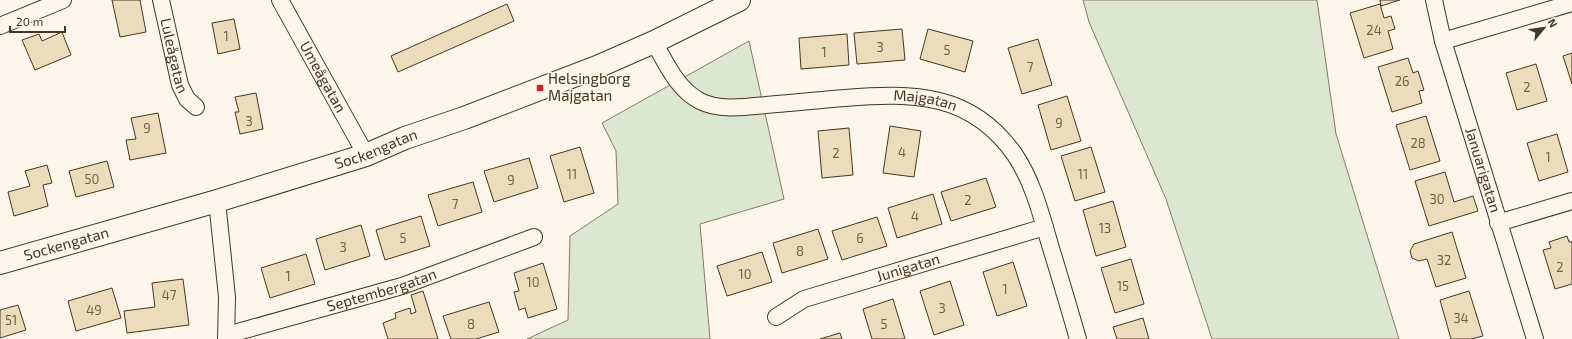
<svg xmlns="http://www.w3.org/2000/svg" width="1572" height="339" font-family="'Exo 2',sans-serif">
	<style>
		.park { fill: #dce7d0; stroke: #887966 }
		.building { fill: #ecdcbc; stroke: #4a3520 }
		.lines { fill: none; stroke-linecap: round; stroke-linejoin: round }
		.street-casing { stroke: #4a3520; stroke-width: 18 }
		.secondary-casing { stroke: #4a3520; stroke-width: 24 }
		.street { stroke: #fbf6e9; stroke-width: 16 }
		.secondary { stroke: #fbf6e9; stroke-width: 22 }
		.poi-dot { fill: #c62828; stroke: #fbf6e9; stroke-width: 1.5 }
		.labels { text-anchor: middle; stroke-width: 3; stroke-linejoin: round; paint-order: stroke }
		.number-label { font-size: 13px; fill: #725f47 }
		.street-label { font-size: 15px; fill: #4a3520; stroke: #fbf6e9 }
		.poi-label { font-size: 15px; fill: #4a3520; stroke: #fbf6e9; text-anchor: start }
	</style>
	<rect width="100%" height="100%" fill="#fbf6e9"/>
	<path class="park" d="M1083,0H1317L1336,134L1399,339H1212L1166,199L1089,22Z
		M749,41L784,199L700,224L710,339H527L568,320L570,236L618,204L616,151L602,123Z"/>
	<path class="building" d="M112,0H140L146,32L120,37Z
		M1380,0H1400L1381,6Z
		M507,4L514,21L398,72L391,56Z
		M1380,4L1384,18L1391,16L1395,29L1388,31L1393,49L1364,58L1350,13Z
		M234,19L240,49L218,54L212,23Z
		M902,29L905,60L857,64L854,33Z
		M928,29L973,41L965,72L920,59Z
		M62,32L71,55L35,70L22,40L39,34L42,41Z
		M847,34L849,65L801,69L799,38Z
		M1038,39L1052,85L1022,94L1008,48Z
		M1572,53V84L1563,56Z
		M1408,58L1413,73L1418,71L1424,90L1419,91L1422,103L1392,112L1378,67Z
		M1536,64L1547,101L1517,110L1506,73Z
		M256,93L263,129L240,134L235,112H239L235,97Z
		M1067,96L1081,141L1051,150L1038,105Z
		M158,113L166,153L130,160L126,140L136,139L131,118Z
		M1426,116L1440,161L1410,170L1396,125Z
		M890,126L921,131L914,177L883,173Z
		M849,128L853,175L822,178L818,131Z
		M1557,134L1568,172L1539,181L1527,143Z
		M580,147L594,193L564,202L550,156Z
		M1091,147L1105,192L1075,201L1061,156Z
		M529,158L538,188L494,202L484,171Z
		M107,161L114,187L76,197L69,171Z
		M47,165L52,183L43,185L48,206L14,216L8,192L30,186L25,171Z
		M1445,172L1454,202L1473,196L1478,211L1429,226L1415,181Z
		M986,178L996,207L951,221L941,192Z
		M473,182L482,212L438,226L428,195Z
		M933,194L942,224L897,238L888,208Z
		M1113,201L1126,247L1096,256L1083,210Z
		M421,216L430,246L385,260L376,230Z
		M877,217L887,246L842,260L832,231Z
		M361,225L370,256L325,270L316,239Z
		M818,229L828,259L782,273L773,243Z
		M1452,232L1466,278L1436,287L1427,259L1419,261L1412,258L1410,251L1414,244Z
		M1567,236L1569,242H1572V284L1555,289L1543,250L1551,248L1549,242Z
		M762,252L772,282L727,296L717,266Z
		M306,254L315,284L270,298L261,268Z
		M1131,259L1144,304L1115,313L1101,268Z
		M1013,262L1027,306L997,316L983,272Z
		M543,263L557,309L528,318L525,308L519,310L514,292L519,291L514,273Z
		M183,279L189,325L127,333L124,311L155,307L152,283Z
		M950,281L964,325L934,335L920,291Z
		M112,288L121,318L76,331L68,301Z
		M423,291L438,339H388L383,323L396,318L395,313L410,308L411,314L416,312L411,295Z
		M1469,291L1483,336L1471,339H1451L1440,300Z
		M893,299L905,339H872L863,309Z
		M489,302L499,332L476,339H451L443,316Z
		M18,305L26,330L0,338V310Z
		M1143,318L1149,339H1117L1113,327Z
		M840,333L842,339H820Z"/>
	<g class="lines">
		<defs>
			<g id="street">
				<path id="s1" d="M161,0L180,85L187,99L196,107"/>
				<path id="s2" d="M280,0L366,155"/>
				<path id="s3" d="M1434,0L1443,41L1535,339"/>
				<path d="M0,26L63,0"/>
				<path d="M1443,41L1572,3"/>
				<path id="s4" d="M654,42C666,63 677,89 700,101C719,111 746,107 766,105C793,103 819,100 845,98C913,92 972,93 1015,155C1033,182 1041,214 1050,245C1060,277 1069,308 1078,339"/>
				<path d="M217,201L227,297L226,339"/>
				<path d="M1498,223L1572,201"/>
				<path id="s5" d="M776,317L804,299L1045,227"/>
				<path id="s6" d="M227,335L402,286L534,237"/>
			</g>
			<g id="secondary">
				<path id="s7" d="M0,263L217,201L366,155L405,138L464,118L597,67L654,42L739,0"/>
			</g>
		</defs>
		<use href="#street" class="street-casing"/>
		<use href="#secondary" class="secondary-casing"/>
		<use href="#street" class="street"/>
		<use href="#secondary" class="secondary"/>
	</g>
	<rect class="poi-dot" x="536" y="84" width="8" height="8" rx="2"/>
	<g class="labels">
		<g class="number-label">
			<text x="1374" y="35">24</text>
			<text x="226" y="41">1</text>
			<text x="880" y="52">3</text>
			<text x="947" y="55">5</text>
			<text x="824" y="57">1</text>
			<text x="1030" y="72">7</text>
			<text x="1402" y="86">26</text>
			<text x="1527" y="92">2</text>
			<text x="249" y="126">3</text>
			<text x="1059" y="128">9</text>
			<text x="147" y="133">9</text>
			<text x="1418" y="148">28</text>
			<text x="902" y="157">4</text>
			<text x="836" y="158">2</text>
			<text x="1548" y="162">1</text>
			<text x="572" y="179">11</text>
			<text x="1083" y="179">11</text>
			<text x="92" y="184">50</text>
			<text x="511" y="185">9</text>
			<text x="1437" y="204">30</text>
			<text x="968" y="205">2</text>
			<text x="455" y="209">7</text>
			<text x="915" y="221">4</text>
			<text x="1105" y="233">13</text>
			<text x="403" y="243">5</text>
			<text x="860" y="243">6</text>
			<text x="343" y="252">3</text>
			<text x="800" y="256">8</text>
			<text x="1444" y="265">32</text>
			<text x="1560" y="272">2</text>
			<text x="745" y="279">10</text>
			<text x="288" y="281">1</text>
			<text x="533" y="287">10</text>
			<text x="1123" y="291">15</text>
			<text x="1005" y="294">1</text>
			<text x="169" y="300">47</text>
			<text x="942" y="313">3</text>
			<text x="94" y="315">49</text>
			<text x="1461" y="323">34</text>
			<text x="11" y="325">51</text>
			<text x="471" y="329">8</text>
			<text x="884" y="329">5</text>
		</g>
		<g class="street-label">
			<text dy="5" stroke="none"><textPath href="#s1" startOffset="57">Luleågatan</textPath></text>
			<text dy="5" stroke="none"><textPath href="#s2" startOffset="88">Umeågatan</textPath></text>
			<text dy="5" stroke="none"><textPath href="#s4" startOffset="303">Majgatan</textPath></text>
			<text dy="5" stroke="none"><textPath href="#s7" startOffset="393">Sockengatan</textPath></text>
			<text dy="5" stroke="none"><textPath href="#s3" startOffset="177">Januarigatan</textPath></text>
			<text dy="5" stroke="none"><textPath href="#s7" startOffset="69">Sockengatan</textPath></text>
			<text dy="5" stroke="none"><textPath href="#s5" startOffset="142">Junigatan</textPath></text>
			<text dy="5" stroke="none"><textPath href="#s6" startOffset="161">Septembergatan</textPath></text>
		</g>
		<g class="poi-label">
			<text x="548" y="84">Helsingborg<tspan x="548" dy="17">Majgatan</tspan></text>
		</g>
	</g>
	<g transform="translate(1544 28) rotate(61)" stroke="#fbf6e9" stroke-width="3" paint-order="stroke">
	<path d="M0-3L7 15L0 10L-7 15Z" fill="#4a3520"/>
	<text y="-6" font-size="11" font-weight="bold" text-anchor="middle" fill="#4a3520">N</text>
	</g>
	<path d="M10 26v6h55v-6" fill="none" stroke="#4a3520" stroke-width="2"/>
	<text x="16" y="26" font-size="12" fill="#4a3520" stroke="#fbf6e9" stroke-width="3" paint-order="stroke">20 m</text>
</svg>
